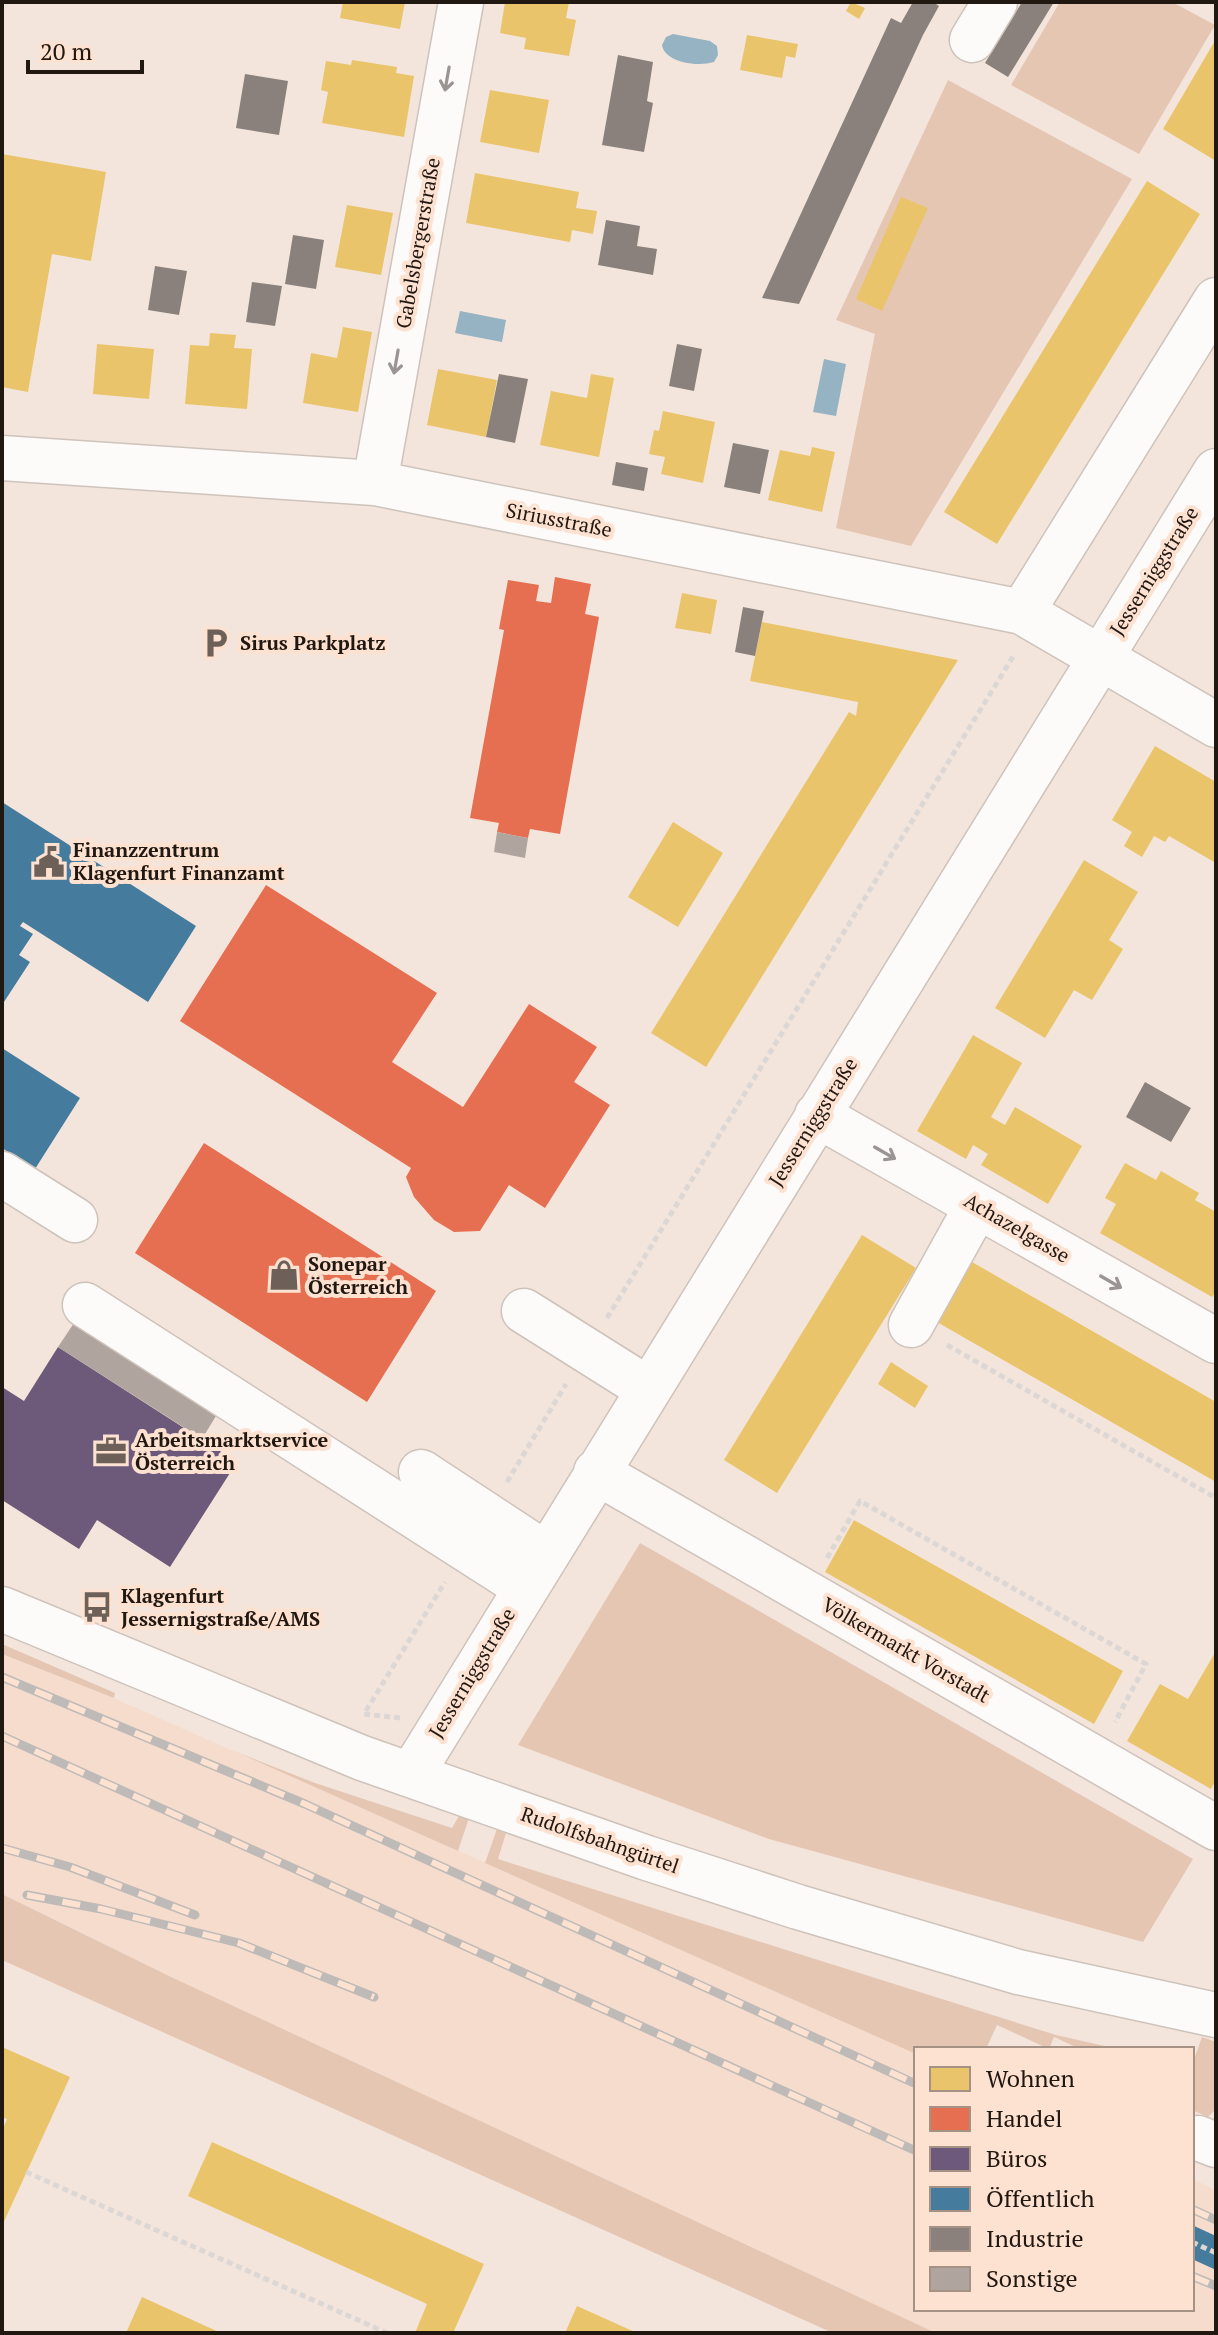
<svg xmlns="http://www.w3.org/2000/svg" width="1218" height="2335" font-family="'PT Serif',serif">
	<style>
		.built { fill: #f6dccc }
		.green { fill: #e4c6b3 }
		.water { fill: #95b3c3 }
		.homes { fill: #e9c46a }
		.shops { fill: #e76f51 }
		.offices { fill: #6d597a }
		.public { fill: #457b9d }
		.industry { fill: #8a817c }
		.building { fill: #b0a59e }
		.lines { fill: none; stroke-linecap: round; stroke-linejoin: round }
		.minor-casing { stroke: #cec3bb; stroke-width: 47 }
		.path { stroke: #dcd7d4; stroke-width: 5; stroke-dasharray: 6 4; stroke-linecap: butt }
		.minor { stroke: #fdfbfa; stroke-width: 44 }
		.rail-casing { stroke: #bebab8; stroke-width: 9 }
		.rail { stroke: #fee2d1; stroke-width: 6; stroke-dasharray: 18; stroke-linecap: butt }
		.oneway { stroke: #9a9592 }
		.labels { text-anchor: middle; stroke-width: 8; stroke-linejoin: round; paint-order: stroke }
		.street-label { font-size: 20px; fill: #221812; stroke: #fee2d1 }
		.poi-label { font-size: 20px; font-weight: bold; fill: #221812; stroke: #fee2d1; text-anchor: start }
	</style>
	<rect width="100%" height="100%" fill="#f4e5dc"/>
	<path class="built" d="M2,1654L114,1698L916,2054V2309H1192V2179L1216,2190V2333H936L169,1976L2,1894Z"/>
	<path class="green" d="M1060,2H1172L1215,25L1139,154L1011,85Z
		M948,80L1132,179L911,546L836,528L875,334L836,320Z
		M640,1543L1193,1859L1143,1942L769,1839L518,1745Z
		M2,1644L115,1693L114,1698L2,1654Z
		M234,1751L315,1783L452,1828L460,1814L469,1818L458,1851Z
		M497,1829L506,1833L498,1859L1056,2035L1118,2049H1080L1054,2037L1049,2049L997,2025L986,2049H916V2054L485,1863Z
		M2,1894L169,1976L936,2333H833L2,1960Z
		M1202,2037L1216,2042V2109L1208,2117L1192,2110V2065Z"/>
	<path class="water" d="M673,34L710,41L717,46L718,55L714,62C698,67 665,63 662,45L666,37Z
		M460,311L506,320L502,342L455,333Z
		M824,359L846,364L836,416L813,412Z"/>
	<path class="homes" d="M343,2H405L400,29L340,18Z
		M505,2H569L566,18L576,20L569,56L524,49L526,38L500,33Z
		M851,2L865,8L859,19L846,11Z
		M747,35L798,44L795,58L786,56L782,78L740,70Z
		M1216,39V161L1163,129Z
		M352,60L397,67L396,73L414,76L404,137L322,123L328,92L321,90L326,61L351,65Z
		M490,90L549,100L539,153L480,142Z
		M2,154L106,172L91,261L52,254L28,392L2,387Z
		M475,173L579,192L576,208L597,211L593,234L572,230L570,242L466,223Z
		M1147,181L1200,214L997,544L944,512Z
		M901,197L928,208L882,311L856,299Z
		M347,205L393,213L381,275L335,267Z
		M343,327L372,332L358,412L303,403L311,353L337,358Z
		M210,333L236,335L234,348L252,349L247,409L185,404L190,345L209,346Z
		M97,344L154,349L149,399L93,394Z
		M438,369L497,380L486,437L427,425Z
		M591,374L614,378L599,457L540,445L551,391L587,398Z
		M663,411L715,422L703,483L661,474L665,457L649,454L654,430L659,431Z
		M812,447L835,452L822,512L768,500L780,450L810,456Z
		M682,593L717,600L711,634L675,628Z
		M762,622L958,660L706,1067L651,1033L849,712L856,716L858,702L750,681Z
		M1155,746L1216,782V863L1169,836L1165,842L1154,836L1142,857L1124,846L1132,832L1112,820Z
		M673,822L723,853L678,927L628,897Z
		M1084,860L1138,892L1109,940L1123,949L1092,1000L1074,990L1045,1038L995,1008Z
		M973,1035L1022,1063L991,1117L1005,1125L1015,1107L1082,1146L1048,1204L981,1165L988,1154L973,1145L966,1159L917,1131Z
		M1125,1163L1156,1180L1161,1171L1199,1193L1195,1200L1216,1212V1291L1212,1297L1100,1233L1116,1204L1105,1198Z
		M862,1235L916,1268L777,1493L724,1460Z
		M958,1254L1216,1402V1482L923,1314Z
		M891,1362L928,1386L915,1408L878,1384Z
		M854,1520L1123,1671L1094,1724L825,1572Z
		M1216,1651V1780L1211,1789L1127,1741L1160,1684L1188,1699Z
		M2,2047L70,2077L2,2226V2131L7,2119L2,2117Z
		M212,2142L484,2264L453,2333H415L427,2304L188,2196Z
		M142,2297L221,2333H126Z
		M577,2306L637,2333H565Z"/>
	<path class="shops" d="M555,577L591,584L585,614L599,617L560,834L530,829L528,838L497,832L499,823L470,818L504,630L499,629L508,580L539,585L536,601L551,603Z
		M266,885L437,993L392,1062L463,1107L529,1004L597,1047L574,1082L610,1105L545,1208L509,1185L480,1231L454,1232L434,1220L414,1197L406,1177L411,1168L180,1021Z
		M204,1143L436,1291L367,1402L135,1253Z"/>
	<path class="offices" d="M58,1347L237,1462L170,1567L97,1520L79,1549L2,1500V1387L24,1401Z"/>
	<path class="public" d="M2,802L196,926L148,1002L23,922L20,926L33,934L19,955L30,962L2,1005Z
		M2,1048L80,1098L35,1169L2,1148Z
		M1192,2225L1216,2236V2270L1192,2259Z"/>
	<path class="industry" d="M913,2H933L939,6L923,35L799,304L762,298L891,18L901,23Z
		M1022,2H1054L1008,77L985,63Z
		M618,55L653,62L647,101L653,103L644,152L602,145Z
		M245,74L288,81L279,135L236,128Z
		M606,220L640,226L637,246L657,249L653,275L598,265Z
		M293,235L324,240L316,289L285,284Z
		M155,266L187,271L179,315L148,310Z
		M252,282L282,286L275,326L246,322Z
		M677,344L702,349L694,391L669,386Z
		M499,374L528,379L515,443L486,437Z
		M733,443L769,450L760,494L724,487Z
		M616,462L648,468L644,491L612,485Z
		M743,607L764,611L755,656L735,652Z
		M1145,1082L1191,1108L1171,1142L1126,1117Z"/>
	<path class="building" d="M497,832L528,838L525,858L494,852Z
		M76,1320L219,1411L202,1439L58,1347Z"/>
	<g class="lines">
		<defs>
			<path id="minor" d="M972,40L995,2
				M2,458L375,483L1022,612L1216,725
				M375,483L461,2
				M1022,612L1216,300
				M817,1115L1216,1341
				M2,1174L75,1220
				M85,1305L525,1587
				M524,1311L648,1389
				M911,1325L977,1206
				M421,1472L546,1554
				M596,1472L1216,1828
				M2,1609L362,1758L647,1858L798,1907L1018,1972L1216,2015
				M411,1775L1216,471
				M1198,2138L1216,2145"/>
		</defs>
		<use href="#minor" class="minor-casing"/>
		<path class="path" d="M607,1318L1014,655
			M947,1345L1216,1498
			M507,1482L566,1384
			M827,1558L860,1501L1146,1664L1115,1722
			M400,1718L364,1714L445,1582
			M26,2172L387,2333
			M1192,2242L1216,2253"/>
		<use href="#minor" class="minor"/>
		<defs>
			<path id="rail" d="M2,1677L305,1804L916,2084
				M2,1736L916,2151
				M2,1848L70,1867L195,1915
				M27,1895L101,1909L239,1943L374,1997
				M1192,2209L1216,2220
				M1192,2276L1216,2286"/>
		</defs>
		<use href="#rail" class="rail-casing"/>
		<use href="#rail" class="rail"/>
	</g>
	<defs><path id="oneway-shaft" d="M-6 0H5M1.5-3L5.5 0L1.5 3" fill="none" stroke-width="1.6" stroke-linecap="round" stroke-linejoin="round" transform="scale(2)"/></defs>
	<g class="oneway">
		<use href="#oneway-shaft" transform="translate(447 79) rotate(100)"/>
		<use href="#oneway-shaft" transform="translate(396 362) rotate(100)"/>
		<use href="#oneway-shaft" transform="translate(885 1153) rotate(30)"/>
		<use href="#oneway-shaft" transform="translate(1111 1282) rotate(30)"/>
	</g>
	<defs>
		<symbol id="parking-bare" viewBox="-9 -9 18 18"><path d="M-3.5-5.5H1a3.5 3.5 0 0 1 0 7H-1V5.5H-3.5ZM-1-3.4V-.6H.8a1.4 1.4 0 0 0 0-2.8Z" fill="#6c6059" stroke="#fee2d1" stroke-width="2.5" paint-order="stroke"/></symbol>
		<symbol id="civic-bare" viewBox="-9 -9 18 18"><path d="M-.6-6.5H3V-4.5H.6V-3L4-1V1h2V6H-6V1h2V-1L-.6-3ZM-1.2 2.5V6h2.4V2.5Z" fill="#6c6059" stroke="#fee2d1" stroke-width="2.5" paint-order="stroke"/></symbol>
		<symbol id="shop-bare" viewBox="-9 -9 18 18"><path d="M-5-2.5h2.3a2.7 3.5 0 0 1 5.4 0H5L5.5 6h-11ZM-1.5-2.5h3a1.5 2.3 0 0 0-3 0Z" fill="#6c6059" stroke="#fee2d1" stroke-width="2.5" paint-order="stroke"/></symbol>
		<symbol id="office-bare" viewBox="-9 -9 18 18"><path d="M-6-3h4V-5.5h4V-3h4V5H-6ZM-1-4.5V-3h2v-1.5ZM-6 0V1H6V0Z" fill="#6c6059" stroke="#fee2d1" stroke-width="2.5" paint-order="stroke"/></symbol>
		<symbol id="bus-bare" viewBox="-9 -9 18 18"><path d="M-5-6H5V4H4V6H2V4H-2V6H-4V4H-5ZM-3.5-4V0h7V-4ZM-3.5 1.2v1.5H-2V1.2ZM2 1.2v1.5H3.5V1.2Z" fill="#6c6059" stroke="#fee2d1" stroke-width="2.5" paint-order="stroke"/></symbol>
	</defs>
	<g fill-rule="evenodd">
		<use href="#parking-bare" x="194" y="621" width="44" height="44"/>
		<use href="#civic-bare" x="27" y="840" width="44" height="44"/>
		<use href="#shop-bare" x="262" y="1253" width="44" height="44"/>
		<use href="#office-bare" x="89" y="1429" width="44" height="44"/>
		<use href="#bus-bare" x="75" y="1585" width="44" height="44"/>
	</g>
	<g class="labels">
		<g class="street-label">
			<text transform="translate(418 243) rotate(-80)" y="7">Gabelsbergerstraße</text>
			<text transform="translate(559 520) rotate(11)" y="7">Siriusstraße</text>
			<text transform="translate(1154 571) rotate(-58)" y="7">Jesserniggstraße</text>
			<text transform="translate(813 1122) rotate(-58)" y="7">Jesserniggstraße</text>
			<text transform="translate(1017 1228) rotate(30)" y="7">Achazelgasse</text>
			<text transform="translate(906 1650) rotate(30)" y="7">Völkermarkt Vorstadt</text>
			<text transform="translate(472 1673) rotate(-59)" y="7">Jesserniggstraße</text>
			<text transform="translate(600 1840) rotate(19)" y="7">Rudolfsbahngürtel</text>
		</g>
		<g class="poi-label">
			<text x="240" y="650">Sirus Parkplatz</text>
			<text x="73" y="857">Finanzzentrum<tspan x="73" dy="23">Klagenfurt Finanzamt</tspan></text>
			<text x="308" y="1271">Sonepar<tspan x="308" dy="23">Österreich</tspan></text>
			<text x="135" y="1447">Arbeitsmarktservice<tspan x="135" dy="23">Österreich</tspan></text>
			<text x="121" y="1603">Klagenfurt<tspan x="121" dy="23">Jessernigstraße/AMS</tspan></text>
		</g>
	</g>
	<rect width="1218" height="2335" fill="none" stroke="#221812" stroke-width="8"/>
	<rect x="914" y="2047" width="280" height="264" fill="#fee2d1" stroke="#a69185" stroke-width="2"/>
	<rect x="930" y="2067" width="40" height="24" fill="#e9c46a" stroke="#a69185" stroke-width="2"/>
	<text x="986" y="2087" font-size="24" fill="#221812">Wohnen</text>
	<rect x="930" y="2107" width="40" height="24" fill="#e76f51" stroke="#a69185" stroke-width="2"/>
	<text x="986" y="2127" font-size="24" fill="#221812">Handel</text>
	<rect x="930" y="2147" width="40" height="24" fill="#6d597a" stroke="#a69185" stroke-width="2"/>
	<text x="986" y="2167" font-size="24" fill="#221812">Büros</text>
	<rect x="930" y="2187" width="40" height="24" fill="#457b9d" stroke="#a69185" stroke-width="2"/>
	<text x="986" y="2207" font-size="24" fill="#221812">Öffentlich</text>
	<rect x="930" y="2227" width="40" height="24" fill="#8a817c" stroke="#a69185" stroke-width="2"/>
	<text x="986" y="2247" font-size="24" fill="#221812">Industrie</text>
	<rect x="930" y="2267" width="40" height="24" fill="#b0a59e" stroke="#a69185" stroke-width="2"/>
	<text x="986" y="2287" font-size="24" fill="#221812">Sonstige</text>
	<path d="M28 60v12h114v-12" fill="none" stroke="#221812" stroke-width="4"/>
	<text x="40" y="60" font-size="24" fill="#221812" stroke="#fee2d1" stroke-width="6" paint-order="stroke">20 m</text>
</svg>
